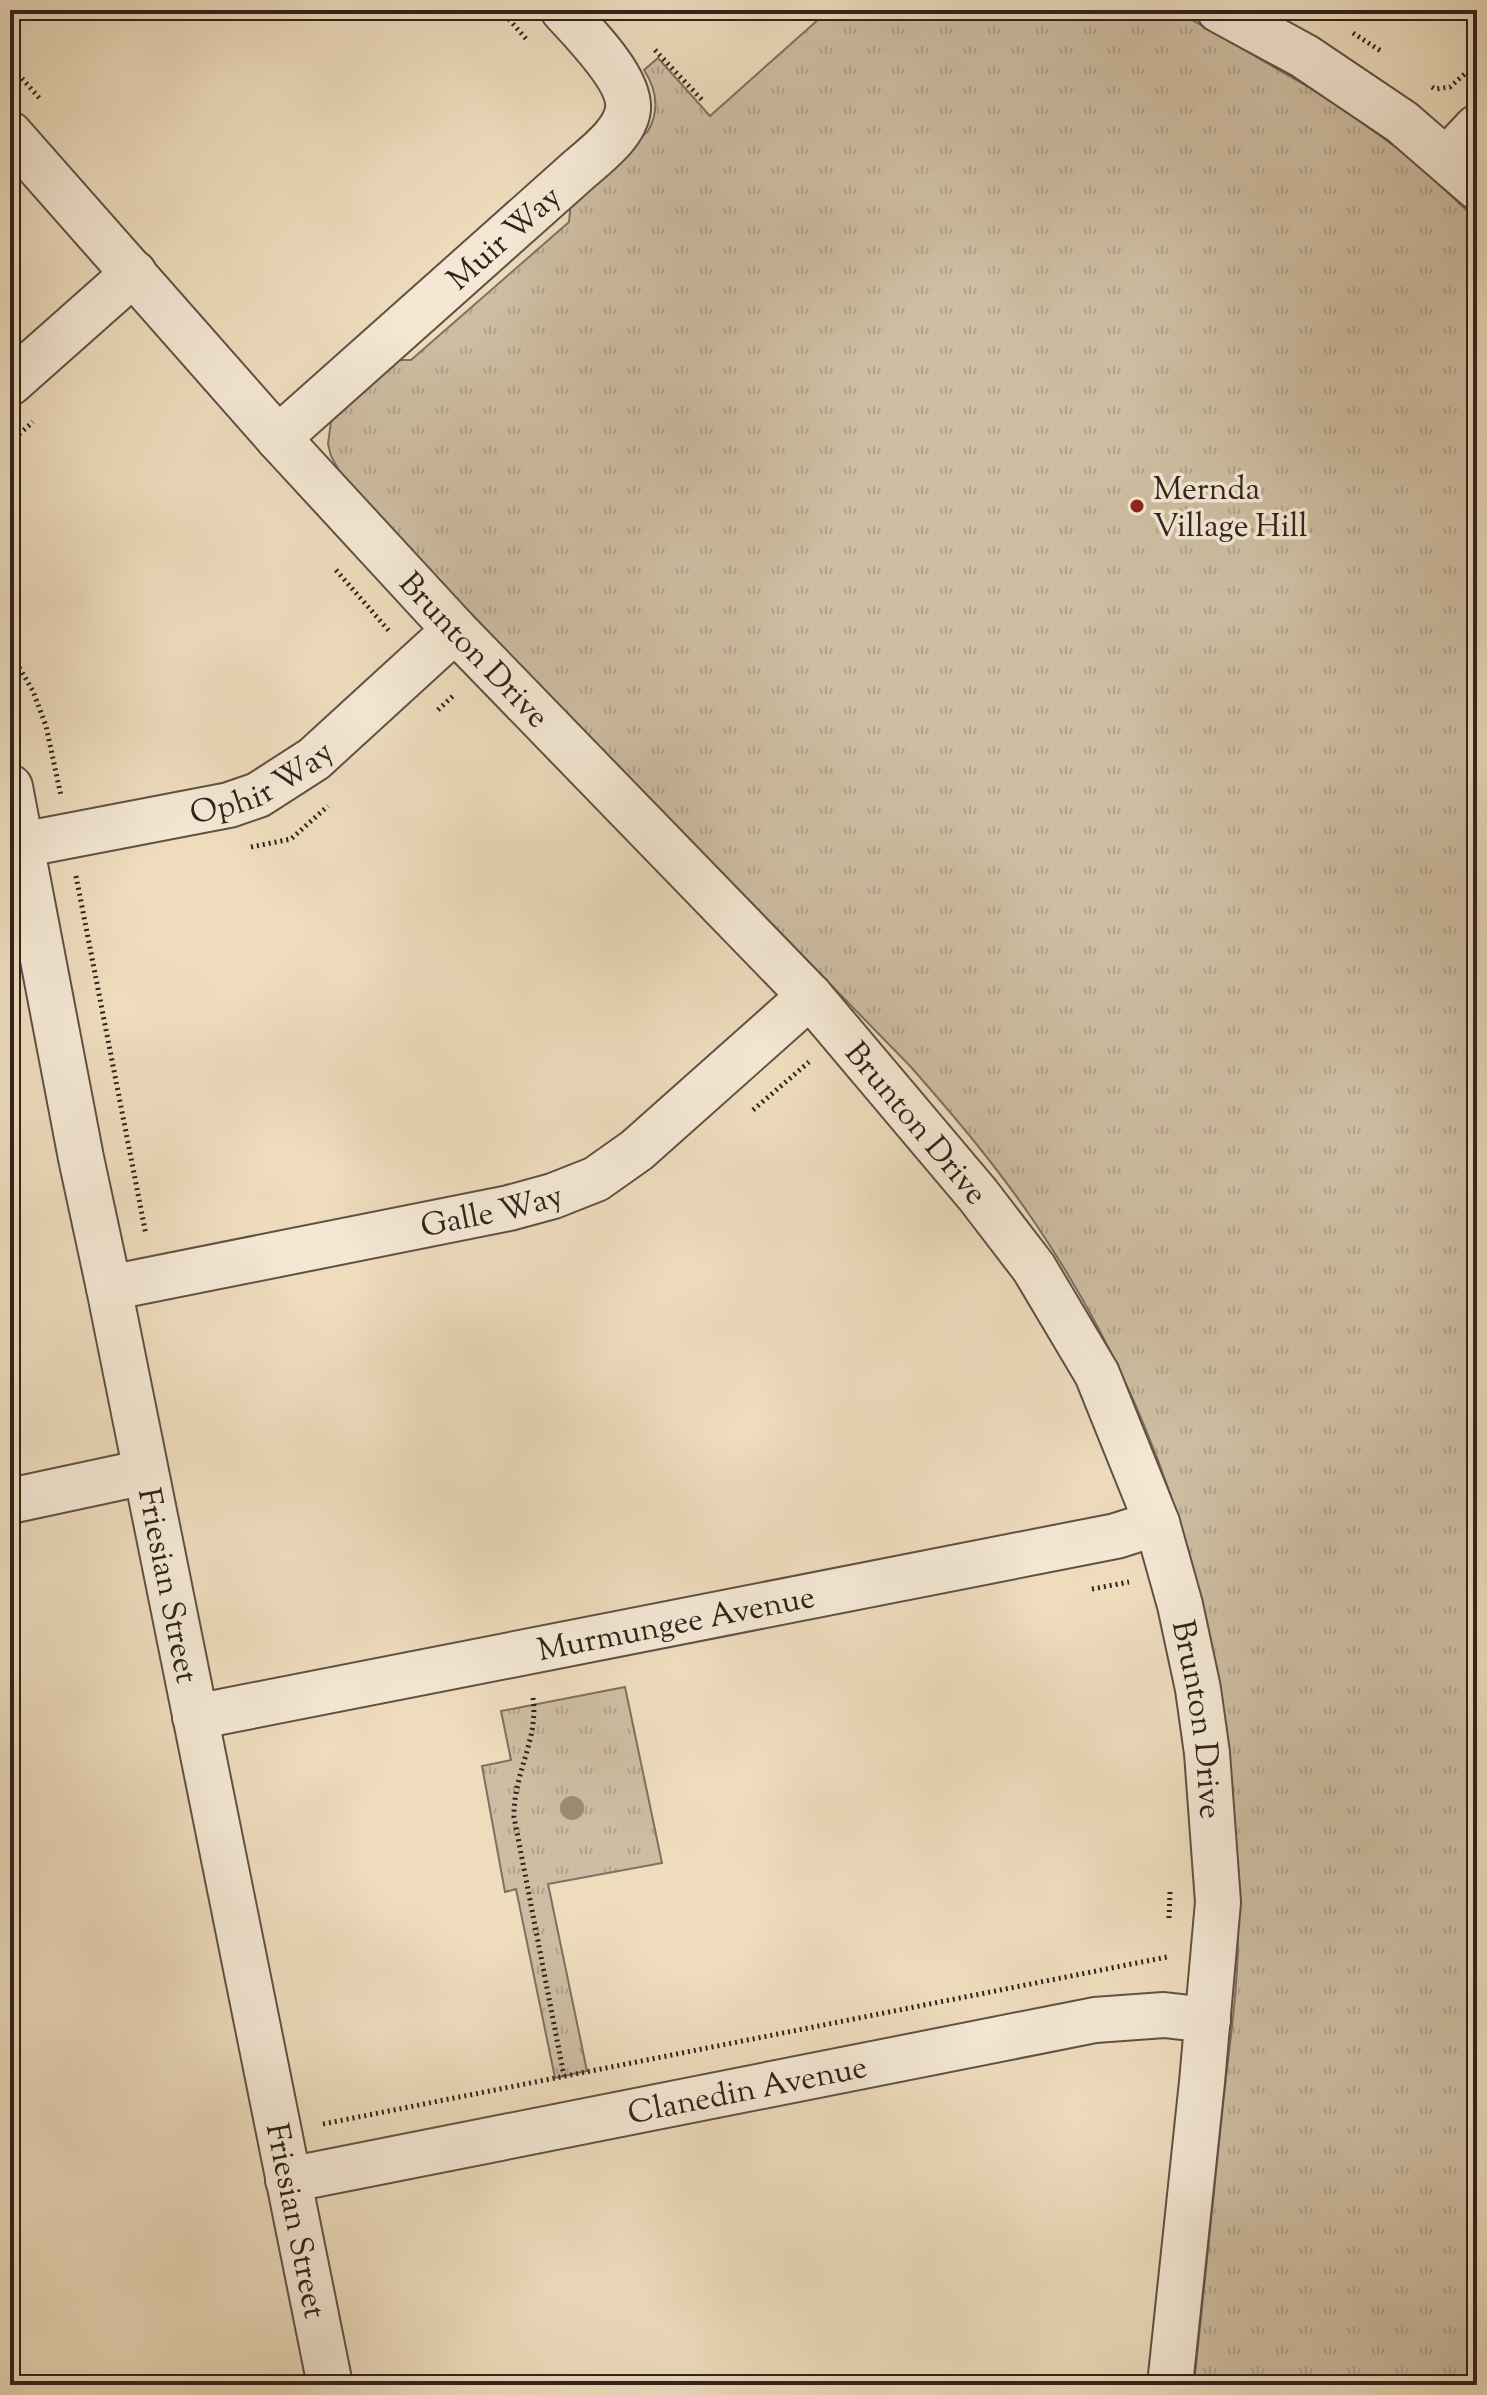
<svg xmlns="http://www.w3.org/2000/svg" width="1487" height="2395" font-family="'Sorts Mill Goudy',serif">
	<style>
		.park { fill: url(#park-tufts); stroke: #7f7060; stroke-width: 2 }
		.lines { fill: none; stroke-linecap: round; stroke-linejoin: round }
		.minor-casing { stroke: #605145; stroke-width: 48 }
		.path { stroke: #30231d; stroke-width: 5; stroke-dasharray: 2 4; stroke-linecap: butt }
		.minor { stroke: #f4e8d4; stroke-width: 44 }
		.tree { fill: #9c8c77 }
		.poi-dot { fill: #8f2418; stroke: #f4e8d4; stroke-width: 3 }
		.labels { text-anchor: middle; stroke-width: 7; stroke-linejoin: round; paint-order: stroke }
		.street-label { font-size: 32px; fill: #30231d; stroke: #f4e8d4 }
		.poi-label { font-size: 32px; fill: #30231d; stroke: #f4e8d4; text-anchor: start }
	</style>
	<defs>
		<pattern id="park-tufts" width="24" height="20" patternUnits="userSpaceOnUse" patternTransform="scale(2)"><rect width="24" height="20" fill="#cebda2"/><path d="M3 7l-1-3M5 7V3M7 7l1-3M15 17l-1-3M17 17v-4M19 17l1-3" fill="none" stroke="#b1a28b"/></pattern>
	</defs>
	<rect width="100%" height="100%" fill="#eedcbd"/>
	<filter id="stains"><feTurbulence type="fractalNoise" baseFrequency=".0025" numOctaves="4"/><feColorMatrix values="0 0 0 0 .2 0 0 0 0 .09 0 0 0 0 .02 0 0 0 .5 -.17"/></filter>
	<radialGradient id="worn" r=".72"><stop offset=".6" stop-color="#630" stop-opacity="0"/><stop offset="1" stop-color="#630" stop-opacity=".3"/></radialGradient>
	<path class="park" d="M829,10H1175L1331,100L1412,159L1477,220V2385H1194C1204,2291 1213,2198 1223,2104C1229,2048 1238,1991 1238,1935C1240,1681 1180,1438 1037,1226C999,1169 955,1117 910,1066L438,582L344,480L331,456L328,444L331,421L335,412L392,360H411L569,222L571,201L648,131C660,110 657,90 644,70L658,58L710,116Z
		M625,1687L662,1863L548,1884L587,2071L555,2078L516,1889L505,1892L482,1766L511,1760L501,1711Z"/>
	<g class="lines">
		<defs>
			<g id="minor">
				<path d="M1219,10L1304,56L1402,122L1477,187"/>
				<path id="s1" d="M10,134L278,438L455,630L810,996L978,1195L1034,1268L1097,1374L1157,1523L1180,1605L1198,1689L1207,1753L1218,1902L1202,2082L1170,2385"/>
				<path d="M1447,159L1477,127"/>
				<path d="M10,383L134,273"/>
				<path id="s2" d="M278,438L572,176C590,159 625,136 628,109C631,79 582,31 563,10"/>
				<path id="s3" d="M10,787L81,1158L109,1288L330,2385"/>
				<path id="s4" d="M21,845L229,805L258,795L314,759L455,630"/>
				<path id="s5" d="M109,1288L509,1208L553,1196L596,1179L637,1150L810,996"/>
				<path d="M10,1501L145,1472"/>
				<path id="s6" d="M195,1717L1116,1536L1157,1523"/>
				<path id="s7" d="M288,2180L1095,2020L1164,2015L1208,2020"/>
			</g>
		</defs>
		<use href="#minor" class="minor-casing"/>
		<path class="path" d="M501,10L527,40
			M1353,33L1381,51
			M655,50L703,101
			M10,65L41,100
			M1432,87L1435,89L1450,87L1477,63
			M10,442L33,422
			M336,570L390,632
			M10,652L33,691L46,726L61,796
			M438,710L454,695
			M251,847L291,839L328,806
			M76,876L146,1235
			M753,1110L809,1062
			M1092,1589L1129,1582
			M533,1698C539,1739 513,1774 514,1817L564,2076
			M1169,1918L1170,1892
			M323,2124L1167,1957"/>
		<use href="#minor" class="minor"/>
	</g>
	<circle class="tree" cx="572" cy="1808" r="12"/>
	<circle class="poi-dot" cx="1137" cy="506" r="8"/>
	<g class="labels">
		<g class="street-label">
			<text dy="11" stroke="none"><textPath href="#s2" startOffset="302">Muir Way</textPath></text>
			<text dy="11" stroke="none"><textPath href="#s1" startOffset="694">Brunton Drive</textPath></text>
			<text dy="11" stroke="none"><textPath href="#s4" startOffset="250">Ophir Way</textPath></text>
			<text dy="11" stroke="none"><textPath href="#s1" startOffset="1342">Brunton Drive</textPath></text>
			<text dy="11" stroke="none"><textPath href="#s5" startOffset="390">Galle Way</textPath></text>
			<text dy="11" stroke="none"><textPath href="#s3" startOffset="814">Friesian Street</textPath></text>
			<text dy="11" stroke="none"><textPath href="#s6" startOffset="490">Murmungee Avenue</textPath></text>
			<text dy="11" stroke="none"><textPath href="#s1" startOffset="2014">Brunton Drive</textPath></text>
			<text dy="11" stroke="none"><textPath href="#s7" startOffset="468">Clanedin Avenue</textPath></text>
			<text dy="11" stroke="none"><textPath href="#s3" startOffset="1462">Friesian Street</textPath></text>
		</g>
		<g class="poi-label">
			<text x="1153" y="499">Mernda<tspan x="1153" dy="37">Village Hill</tspan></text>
		</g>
	</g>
	<rect width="1487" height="2395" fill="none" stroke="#eedcbd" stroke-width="40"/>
	<rect x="12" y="12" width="1463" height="2371" fill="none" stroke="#30231d" stroke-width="4"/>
	<rect x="20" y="20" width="1447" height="2355" fill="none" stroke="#30231d" stroke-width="2"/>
	<rect width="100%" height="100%" filter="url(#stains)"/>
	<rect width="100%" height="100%" fill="url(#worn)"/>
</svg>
